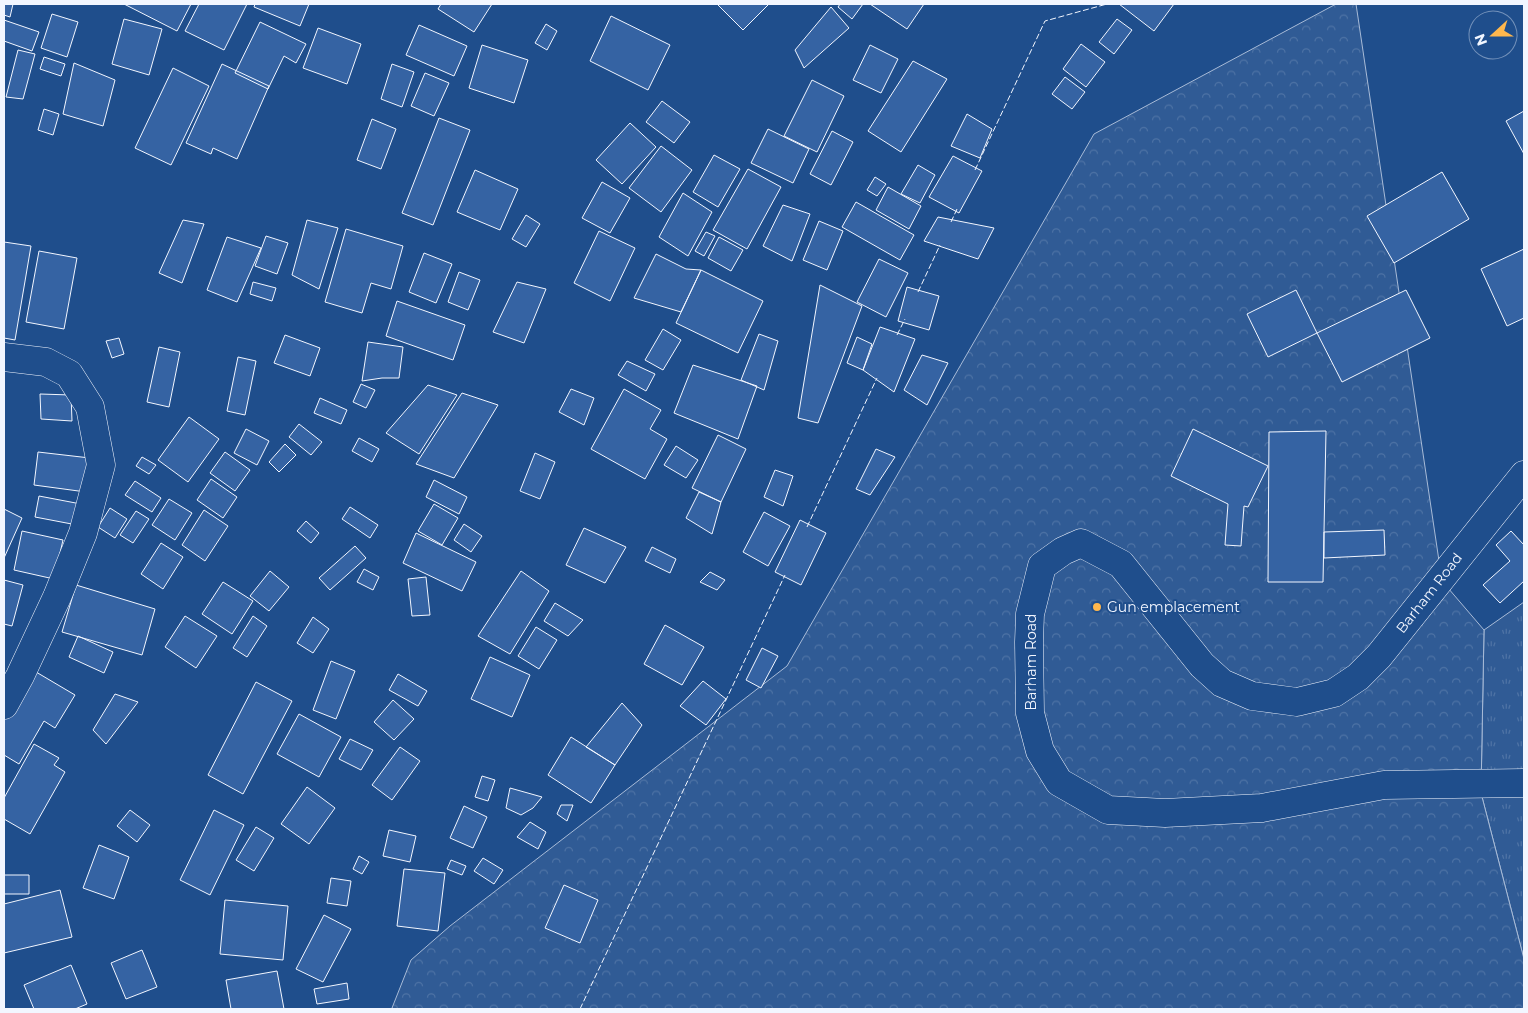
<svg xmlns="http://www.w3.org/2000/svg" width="1528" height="1013" font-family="Montserrat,sans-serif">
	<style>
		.grass { fill: url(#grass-tufts); stroke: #a8bbd7 }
		.forest { fill: url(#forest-crowns); stroke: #a8bbd7 }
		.building { fill: #3563a3; stroke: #f2f6ff }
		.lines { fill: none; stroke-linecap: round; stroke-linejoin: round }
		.street-casing { stroke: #f2f6ff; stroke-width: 29 }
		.secondary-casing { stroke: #f2f6ff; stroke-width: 29 }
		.street { stroke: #1f4e8c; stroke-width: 28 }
		.secondary { stroke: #1f4e8c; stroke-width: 28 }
		.fence { stroke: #f2f6ff; stroke-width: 1; stroke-dasharray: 6 2.5; stroke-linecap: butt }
		.poi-dot { fill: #ffb74d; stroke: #1f4e8c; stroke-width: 2 }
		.labels { text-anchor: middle; stroke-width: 4; stroke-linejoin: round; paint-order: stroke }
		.street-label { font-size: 14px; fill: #f2f6ff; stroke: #1f4e8c }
		.poi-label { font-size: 14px; fill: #f2f6ff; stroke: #1f4e8c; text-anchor: start }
	</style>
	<defs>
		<pattern id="grass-tufts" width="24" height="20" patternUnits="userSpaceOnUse" patternTransform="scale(1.25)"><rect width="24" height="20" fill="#305b95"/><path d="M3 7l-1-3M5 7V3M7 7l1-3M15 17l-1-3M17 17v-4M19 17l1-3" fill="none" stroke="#4e73a5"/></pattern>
		<pattern id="forest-crowns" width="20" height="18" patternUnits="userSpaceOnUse" patternTransform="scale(1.25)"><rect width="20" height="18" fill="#305b95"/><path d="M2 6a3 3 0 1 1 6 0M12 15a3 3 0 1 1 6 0" fill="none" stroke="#4e73a5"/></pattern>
	</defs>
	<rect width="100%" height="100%" fill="#1f4e8c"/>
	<path class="grass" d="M1524,602V959L1481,793L1484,630Z"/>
	<path class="forest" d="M1336,4H1356L1442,581L1484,630L1481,793L1524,959V1009H395L392,1008L411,960L450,926L787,666L1094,134Z"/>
	<path class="building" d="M4,4H13L10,17L4,15Z
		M124,4H191L177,31Z
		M199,4H247L224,50L185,31Z
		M255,4H309L300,26L254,7Z
		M441,4H492L474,32L438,9Z
		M717,4H769L743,30Z
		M840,4H863L852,19L838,7Z
		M870,4H924L907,29Z
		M1119,4H1174L1154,31Z
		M831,7L849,28L804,68L795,50Z
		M52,14L78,22L67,57L41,48Z
		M611,16L670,45L648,90L590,61Z
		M124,19L162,29L149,75L112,64Z
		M1117,19L1132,30L1114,54L1099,42Z
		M4,20L39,32L32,51L4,41Z
		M260,22L306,44L296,63L284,56L268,89L235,73Z
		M546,24L557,31L547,50L535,43Z
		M419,25L467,46L454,76L406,55Z
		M318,28L361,44L347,84L303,68Z
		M1081,44L1105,62L1086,87L1063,69Z
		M482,45L528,60L514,103L469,88Z
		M870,45L898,59L881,93L853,80Z
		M18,50L35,54L23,99L6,97Z
		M44,57L65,64L61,76L40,69Z
		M913,61L947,79L901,152L868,131Z
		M74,63L115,80L103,126L63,114Z
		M222,64L269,86L237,159L213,148L211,154L186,143Z
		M392,64L414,72L402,107L381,99Z
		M173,68L209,86L171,165L135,148Z
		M425,73L449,83L434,116L411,106Z
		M1065,77L1085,92L1072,109L1052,94Z
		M812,80L844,96L817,152L784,136Z
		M662,101L690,122L674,143L646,122Z
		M44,109L59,114L53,135L38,130Z
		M1524,111V154L1506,121Z
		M967,114L992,129L980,158L951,146Z
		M439,118L470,130L433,225L402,213Z
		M372,119L396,129L381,169L357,160Z
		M630,123L656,147L622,184L596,160Z
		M768,129L809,149L793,183L751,163Z
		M832,131L853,142L831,185L810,174Z
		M661,146L692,170L661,212L629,188Z
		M714,155L740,169L718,207L693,192Z
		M953,156L982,171L959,213L929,197Z
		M918,165L935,175L920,203L901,194Z
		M748,169L781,187L747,249L713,230Z
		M475,170L518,189L500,230L457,212Z
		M1442,172L1469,219L1394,263L1367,216Z
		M875,177L886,184L877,196L867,190Z
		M602,182L630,198L610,233L582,218Z
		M888,187L921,206L909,229L876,210Z
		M683,193L712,212L688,256L659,237Z
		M856,202L914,235L900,260L842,227Z
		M783,205L810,214L792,261L763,246Z
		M526,215L540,224L526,247L512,239Z
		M938,217L994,228L978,259L924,241Z
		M183,220L204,224L182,283L159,273Z
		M307,220L338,228L319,289L292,275Z
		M819,221L843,231L827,270L803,260Z
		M346,229L403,246L391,289L371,283L362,313L325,302Z
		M599,231L635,248L610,301L574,283Z
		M706,232L715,236L704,256L695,251Z
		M266,236L288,243L277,274L255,266Z
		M227,237L261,248L237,302L207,290Z
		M719,237L743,250L731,271L708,258Z
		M4,242L31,246L15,340L4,338Z
		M1524,249V318L1507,326L1481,269Z
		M39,251L77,258L64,329L26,322Z
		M424,253L452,264L436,303L409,292Z
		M656,254L686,269L701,270L681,312L634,298Z
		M879,259L908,273L886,317L857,302Z
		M701,270L763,301L738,353L676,323Z
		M459,272L480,280L468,310L448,302Z
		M253,282L276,288L272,301L250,294Z
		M517,282L546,289L524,343L493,332Z
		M820,285L862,306L818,423L798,418Z
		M907,287L939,296L929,330L898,321Z
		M1296,290L1317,333L1268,357L1247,314Z
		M1406,290L1430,338L1342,382L1317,333Z
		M397,301L465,325L453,360L386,336Z
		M880,327L915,339L894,392L863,370Z
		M663,329L681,340L663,370L645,360Z
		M759,334L778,341L764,390L741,380Z
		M285,335L320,348L310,376L274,363Z
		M857,337L872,344L863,370L847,363Z
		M119,338L124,354L112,358L106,341Z
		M368,342L403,347L399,378H382L362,381Z
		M159,347L180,352L169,407L147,402Z
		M922,355L948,363L927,405L904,390Z
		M238,357L256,361L245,415L227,411Z
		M627,361L655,374L646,391L618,375Z
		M693,365L757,386L738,439L674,413Z
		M361,384L375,390L366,408L353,402Z
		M428,385L457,395L419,454L386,433Z
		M571,389L594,398L584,425L559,412Z
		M624,389L661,410L650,429L667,439L645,479L591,449Z
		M462,393L498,405L454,478L416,464Z
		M40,394L71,395L72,421L41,419Z
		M320,398L347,410L341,424L314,413Z
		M189,417L219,439L188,482L158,460Z
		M299,424L322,442L311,455L289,437Z
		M246,429L269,441L257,465L234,453Z
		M1193,429L1268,466L1248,507L1244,506L1241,546L1225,545L1228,504L1171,476Z
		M1326,431L1323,582H1268L1269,432Z
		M718,435L746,449L721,502L692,488Z
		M359,438L379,449L372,462L352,451Z
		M285,444L296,455L279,472L269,462Z
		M676,446L698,460L686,478L664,465Z
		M876,449L895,457L870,495L856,489Z
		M38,452L90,458L86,492L34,485Z
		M225,452L250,470L235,491L210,473Z
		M535,453L555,462L540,499L520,491Z
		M142,457L156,465L149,474L136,466Z
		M775,470L793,476L783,506L764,497Z
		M211,479L237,497L223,518L197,500Z
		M434,480L467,497L459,514L426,497Z
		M135,481L161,498L152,512L125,495Z
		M699,492L721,502L712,534L686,518Z
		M39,496L81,504L77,525L35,517Z
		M169,499L192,513L175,540L152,525Z
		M434,504L458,518L442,545L418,531Z
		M350,507L378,525L370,538L342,519Z
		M110,508L127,519L115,538L98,527Z
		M4,509L22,518L4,558Z
		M204,510L228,526L205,561L182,545Z
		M136,511L149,519L133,543L120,535Z
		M764,512L790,526L768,566L743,552Z
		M800,520L826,533L801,585L775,572Z
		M306,521L319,533L311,543L297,531Z
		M464,524L482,536L471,552L454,540Z
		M584,528L626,547L605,583L566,565Z
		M1384,530L1385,555L1324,558V532Z
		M22,531L63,540L54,579L14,570Z
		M1511,531L1524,545V581L1500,603L1483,585L1510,561L1496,545Z
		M416,533L476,562L462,591L403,563Z
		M161,543L183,557L163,589L141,574Z
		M355,546L366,558L330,590L319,578Z
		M652,547L676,559L670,573L645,561Z
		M364,569L379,577L373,590L357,582Z
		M270,571L289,587L269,611L250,596Z
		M521,571L549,591L510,654L478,636Z
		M710,572L725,580L717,590L700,582Z
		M426,577L430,615L412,616L408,579Z
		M4,580L23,585L12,626L4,624Z
		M223,582L253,601L232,634L202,614Z
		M76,585L155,609L142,655L62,632Z
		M555,603L583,620L568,636L544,621Z
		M185,616L217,636L196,668L165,647Z
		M253,616L267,626L247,657L233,648Z
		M313,617L329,629L313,653L297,643Z
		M665,625L704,647L682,685L644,664Z
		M536,627L557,640L539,669L518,656Z
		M78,636L113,652L104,673L69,657Z
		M762,648L778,656L761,688L746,680Z
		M490,657L530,675L512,717L471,699Z
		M331,661L355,671L336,719L313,710Z
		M31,669L75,695L55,728L44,721L19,764L4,755V716Z
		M398,674L427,691L418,706L389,690Z
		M703,681L726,699L706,725L680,706Z
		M256,682L292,701L243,794L208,775Z
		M115,694L138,702L106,744L93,730Z
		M393,700L414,719L394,740L374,722Z
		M622,703L642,725L615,765L586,747Z
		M299,714L341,737L319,777L277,754Z
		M571,737L615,765L591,803L548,775Z
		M350,739L373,750L361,770L339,759Z
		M34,744L59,758L54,765L65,772L30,834L4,819V798Z
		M400,747L420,761L392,800L372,785Z
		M482,776L495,780L488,801L475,797Z
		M307,787L335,808L309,844L281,824Z
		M510,788L542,797L533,808L521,815L506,808Z
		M561,805H573L567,821L557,814Z
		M464,806L487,817L473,848L450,838Z
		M130,810L150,825L137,842L117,826Z
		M214,810L244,825L210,895L180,880Z
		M530,822L546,832L538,849L517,837Z
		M256,827L274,838L254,871L236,860Z
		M389,830L416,836L410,862L383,856Z
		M99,845L129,857L114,899L83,888Z
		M359,856L369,862L362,874L353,869Z
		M483,858L503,870L494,884L474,871Z
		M451,860L466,866L462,875L447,869Z
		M404,869L445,873L438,931L397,926Z
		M4,875H29V894H4Z
		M331,878L351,881L347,906L327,903Z
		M564,885L598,900L580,943L545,928Z
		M60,890L72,937L4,953V904Z
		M225,900L288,906L283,960L220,954Z
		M324,915L351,929L323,982L296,969Z
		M142,950L157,987L126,999L111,963Z
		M71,965L87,1004L75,1009H34L24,985Z
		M277,971L284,1009H231L226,980Z
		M347,983L349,999L317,1004L314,989Z"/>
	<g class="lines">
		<defs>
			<path id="street" d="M4,357L46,362L69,374L90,407L101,465L83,533L57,597L20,676L4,705"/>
			<path id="secondary" d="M1524,475L1379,656L1358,677L1334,693L1297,702L1252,696L1222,683L1202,665L1121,564L1081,543L1063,551L1042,566L1030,614L1029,642L1030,713L1040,751L1059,782L1108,810L1165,813L1262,808L1384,785L1524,783"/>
		</defs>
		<use href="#street" class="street-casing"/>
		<use href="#secondary" class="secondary-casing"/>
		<use href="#street" class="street"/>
		<use href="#secondary" class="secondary"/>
		<path class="fence" d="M975,170L1045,21L1107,4
			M951,222L957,209
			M918,292L940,245
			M897,335L905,319
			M807,527L877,378
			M580,1009L785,575"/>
	</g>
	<circle class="poi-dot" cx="1097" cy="607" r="5"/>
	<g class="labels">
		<g class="street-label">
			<text transform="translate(1429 593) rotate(-52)" y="5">Barham Road</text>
			<text transform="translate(1031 662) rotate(-90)" y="5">Barham Road</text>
		</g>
		<g class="poi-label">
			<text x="1107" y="612">Gun emplacement</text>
		</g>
	</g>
	<rect width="1528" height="1013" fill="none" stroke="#f2f6ff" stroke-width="10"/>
	<g transform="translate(1493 35) rotate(249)"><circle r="24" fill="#1f4e8c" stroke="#7391ba"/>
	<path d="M0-4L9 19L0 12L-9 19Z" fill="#ffb74d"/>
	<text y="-8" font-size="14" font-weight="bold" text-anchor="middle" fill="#f2f6ff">N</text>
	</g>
</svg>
